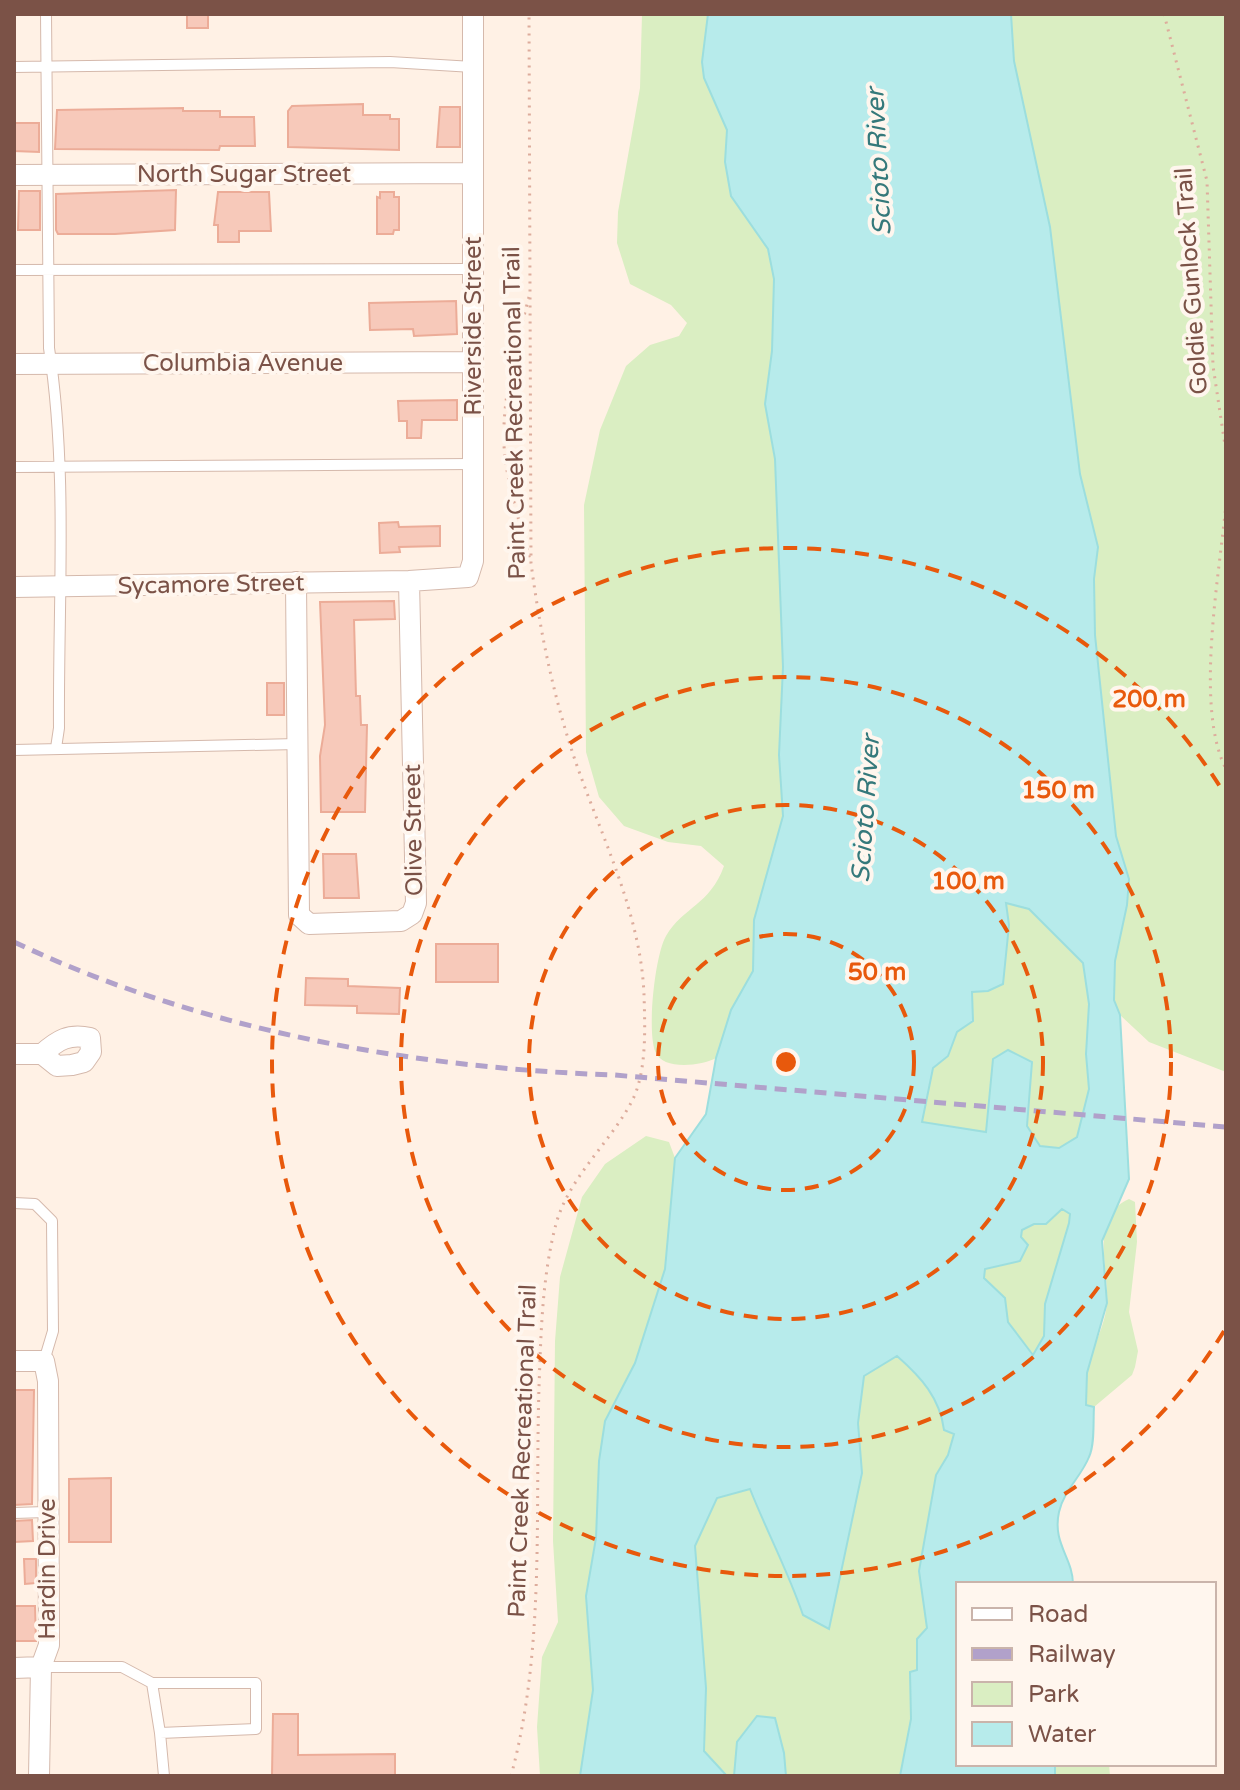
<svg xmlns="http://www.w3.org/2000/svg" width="1240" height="1790" font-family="'Varela Round',sans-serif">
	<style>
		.green { fill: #daeec2 }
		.water { fill: #b7ebeb; stroke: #9cdede; stroke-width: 2; fill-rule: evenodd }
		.building { fill: #f7c9ba; stroke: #ecac98; stroke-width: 2 }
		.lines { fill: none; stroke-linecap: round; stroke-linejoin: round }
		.lane-casing { stroke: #d5b9ac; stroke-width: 12 }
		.street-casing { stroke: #d5b9ac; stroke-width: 22 }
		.path { stroke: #ddac9c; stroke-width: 3; stroke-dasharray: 2 6; stroke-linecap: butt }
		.lane { stroke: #fff; stroke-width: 10 }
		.street { stroke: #fff; stroke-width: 20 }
		.rail { stroke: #b1a1ca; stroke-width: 5; stroke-dasharray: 12 8; stroke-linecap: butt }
		.ring { fill: none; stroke: #e8590c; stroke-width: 4; stroke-dasharray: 14 10 }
		.labels { text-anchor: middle; stroke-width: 8; stroke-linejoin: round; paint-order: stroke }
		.street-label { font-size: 24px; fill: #7b5247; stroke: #fff6ee }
		.water-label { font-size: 26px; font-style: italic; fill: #35797b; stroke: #fff6ee }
		.centre { fill: #e8590c; stroke: #fff6ee; stroke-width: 4 }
		.ring-label { font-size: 24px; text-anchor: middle; font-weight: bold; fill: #e8590c; stroke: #fff6ee; stroke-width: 8; stroke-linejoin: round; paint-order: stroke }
	</style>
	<rect width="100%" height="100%" fill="#fff1e5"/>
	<path class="green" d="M642,14H708L702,63L704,78L727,130L725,162L731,196L768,249L774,279L772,351L765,404L775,459L783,667L779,755L783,816L754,920L753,971L731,1010L716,1058C701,1066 662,1071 655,1051C647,1029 655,955 666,936C683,907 710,905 724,866L701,846L668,842L624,826L599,797L586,752L584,505L600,430L626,366L650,345L679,336L687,323L671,305L630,284L617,243L618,212L640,88Z
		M1011,14H1226V1072L1149,1042L1120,1015L1114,1000L1116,953L1127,905L1129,879L1116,836L1095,635L1094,579L1098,547L1080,474L1050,227L1014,61Z
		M1006,902L1029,909L1083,963L1089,1004L1086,1054L1089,1089L1077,1137L1059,1148L1040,1146L1027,1126L1032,1062L993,1059L987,1132L922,1122L933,1068L948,1056L972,991H988L1009,925Z
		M646,1136L669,1142L675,1158L665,1269L635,1363L605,1421L599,1461L596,1538L586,1596L593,1690L580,1776H540L537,1727L542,1657L558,1622L553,1541L555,1341L560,1277L582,1197L605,1164Z
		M1129,1199L1135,1202L1137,1242L1129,1312L1138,1351L1135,1367L1132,1375L1094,1407L1086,1405C1087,1395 1086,1384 1087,1374C1090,1350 1106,1326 1107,1302C1109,1270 1089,1216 1129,1199Z
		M1062,1209L1070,1214L1069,1223L1045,1304L1044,1336L1034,1355L1008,1322L1005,1298L984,1278L985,1269L1021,1237L1022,1230L1034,1224H1046Z
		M897,1356C921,1378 940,1397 944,1430L954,1433L948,1455L936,1475L919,1571L927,1628L917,1639V1670L910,1673L911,1719L900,1776H786L784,1753L737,1742L734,1776H727L704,1751L706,1688L695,1546L717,1497L751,1488C766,1532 788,1571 803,1615L829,1628L862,1473L858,1423L864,1375Z
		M1055,1764H1109L1110,1776H1055Z"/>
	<path class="water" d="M708,14H1011L1014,61L1050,227L1080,474L1098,547L1094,579L1095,635L1116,836L1129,879L1127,905L1115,961L1114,1000L1120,1015L1129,1179L1102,1241L1107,1303L1087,1373L1086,1405L1094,1407C1093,1422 1095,1444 1089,1457C1081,1477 1064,1490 1059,1512C1052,1543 1073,1558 1073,1584H958V1764H1055V1776H900L911,1719L910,1672L917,1670V1639L927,1628L919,1571L936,1475L948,1455L954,1434L944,1430C940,1398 921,1377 897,1356L864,1376L858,1423L862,1473L829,1629L803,1615C788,1571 767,1532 750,1489L717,1498L695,1546L706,1688L704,1751L727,1776H580L593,1690L586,1596L596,1538L599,1461L605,1421L635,1363L665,1269L675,1158L706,1114L716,1058L731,1010L753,971L754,920L783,816L779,755L783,667L775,459L765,404L772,351L774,279L768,249L731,196L725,162L727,130L704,78L702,62ZM1006,903L1029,909L1083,963L1089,1004L1086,1054L1089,1089L1077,1137L1059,1148L1040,1146L1027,1126L1032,1062L1008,1050L993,1059L986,1132L922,1122L933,1068L948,1056L957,1032L973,1021L972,992L988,991L1003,984L1009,925ZM1062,1209L1070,1214L1069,1223L1045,1304L1044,1336L1033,1355L1008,1322L1005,1298L984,1278L985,1269L1020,1261L1028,1245L1021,1237L1022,1230L1034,1224H1046Z
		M757,1716L775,1718L784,1753L786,1776H734L737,1742Z"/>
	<path class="building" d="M187,14H208V28H187Z
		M363,104V115H390V119H399V150L288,147V111L292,106Z
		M440,107H460V147H437Z
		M183,108V111H220V117H254L255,146H220L219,150L55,149L57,110Z
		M14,123H39V152L14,151Z
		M176,190L175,230L115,234H58L56,230V194Z
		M19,191H40V230H18Z
		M218,192H269L271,231H239V242H218V225H214Z
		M380,192H394V197H399V230H394L393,234H377V197L380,198Z
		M456,301L457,334L414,336L413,329L370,330L369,303Z
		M457,400V420H422L421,438H407V421H399L398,401Z
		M398,522L399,527L440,526V546L399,547L400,552L380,553L379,523Z
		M394,601L395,619L354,620L356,696H360L361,725H367L365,812H321L320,756L325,725L320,602Z
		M267,683H284V715H267Z
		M323,854H356L359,898H324Z
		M436,944H498V982H436Z
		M306,978L348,979V986L400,988L399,1014L357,1013V1006L305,1005Z
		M14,1390H34L32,1504L14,1505Z
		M111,1478V1542H69V1479Z
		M32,1520L33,1541L15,1542L14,1521Z
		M24,1559H36V1583L25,1584Z
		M14,1606H35L36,1641H15Z
		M273,1714H298V1755L395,1754V1776H272Z"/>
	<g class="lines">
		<defs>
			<path id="lane" d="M46,14L49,348C68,472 58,602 59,728L56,748
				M14,67L390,62L473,67
				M14,270L473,269
				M14,467L472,464
				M14,750L297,744
				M14,1203L35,1204L52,1221L53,1331L44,1361
				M14,1513L46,1512
				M41,1667H122L152,1683H256V1729L160,1733L152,1683
				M160,1733L164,1776"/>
			<path id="street" d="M14,175L473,173
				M14,364L472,362
				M296,582L299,915L309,924L401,921L412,914L416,903L409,581
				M14,587L409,581L468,577L473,561V14
				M14,1054H42L57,1066L72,1065L84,1062L91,1052L90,1038C69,1033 58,1040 42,1054
				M14,1361H44L48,1381L49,1645L41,1667L39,1776
				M14,1668L41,1667"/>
		</defs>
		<use href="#lane" class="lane-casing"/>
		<use href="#street" class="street-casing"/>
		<path class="path" d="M1164,14L1207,181L1213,366L1226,452
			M529,297C518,338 506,382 504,425C501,469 519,518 530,560
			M1226,503C1220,573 1194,707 1226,769
			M511,1776C545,1650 535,1517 539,1387C541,1333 542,1277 556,1224C569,1177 610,1143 632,1101C647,1072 645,1027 644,995C641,914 601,836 575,760C553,695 540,631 531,563L529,14"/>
		<use href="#lane" class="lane"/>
		<use href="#street" class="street"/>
		<path class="rail" d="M14,942C200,1030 410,1068 614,1075L1226,1127"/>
	</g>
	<g class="ring">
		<circle cx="786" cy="1062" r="128"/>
		<circle cx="786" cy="1062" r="257"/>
		<circle cx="786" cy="1062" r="385"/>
		<path d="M1224 1331A514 514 0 1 1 1224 793"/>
	</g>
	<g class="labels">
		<g class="street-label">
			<text x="244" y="182">North Sugar Street</text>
			<text transform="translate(1191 281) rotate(-94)" y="8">Goldie Gunlock Trail</text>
			<text transform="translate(473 326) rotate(-90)" y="8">Riverside Street</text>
			<text x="243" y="371">Columbia Avenue</text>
			<text transform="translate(514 413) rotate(-91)" y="8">Paint Creek Recreational Trail</text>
			<text transform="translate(211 584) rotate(-1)" y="8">Sycamore Street</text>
			<text transform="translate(413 830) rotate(-91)" y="8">Olive Street</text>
			<text transform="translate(522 1451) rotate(-88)" y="8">Paint Creek Recreational Trail</text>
			<text transform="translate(47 1569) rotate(-90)" y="8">Hardin Drive</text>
		</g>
		<g class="water-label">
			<text transform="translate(878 162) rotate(-93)" y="9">Scioto River</text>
			<text transform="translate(865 809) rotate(-86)" y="9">Scioto River</text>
		</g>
	</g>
	<circle cx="786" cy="1062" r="12" class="centre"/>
	<g class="ring-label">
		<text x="1149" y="707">200 m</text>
		<text x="1058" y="798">150 m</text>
		<text x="968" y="889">100 m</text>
		<text x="877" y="980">50 m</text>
	</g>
	<rect width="1240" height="1790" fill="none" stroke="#7b5247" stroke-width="32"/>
	<rect x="956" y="1582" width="260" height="184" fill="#fff6ee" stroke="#cab4ab" stroke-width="2"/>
	<rect x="972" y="1608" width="40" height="12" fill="#ffffff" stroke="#cab4ab" stroke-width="2"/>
	<text x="1028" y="1622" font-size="24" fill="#7b5247">Road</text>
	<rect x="972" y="1648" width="40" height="12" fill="#b1a1ca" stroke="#cab4ab" stroke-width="2"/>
	<text x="1028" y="1662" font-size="24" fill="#7b5247">Railway</text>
	<rect x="972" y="1682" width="40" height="24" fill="#daeec2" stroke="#cab4ab" stroke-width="2"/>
	<text x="1028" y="1702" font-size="24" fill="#7b5247">Park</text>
	<rect x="972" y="1722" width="40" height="24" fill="#b7ebeb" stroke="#cab4ab" stroke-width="2"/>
	<text x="1028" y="1742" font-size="24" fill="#7b5247">Water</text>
</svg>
